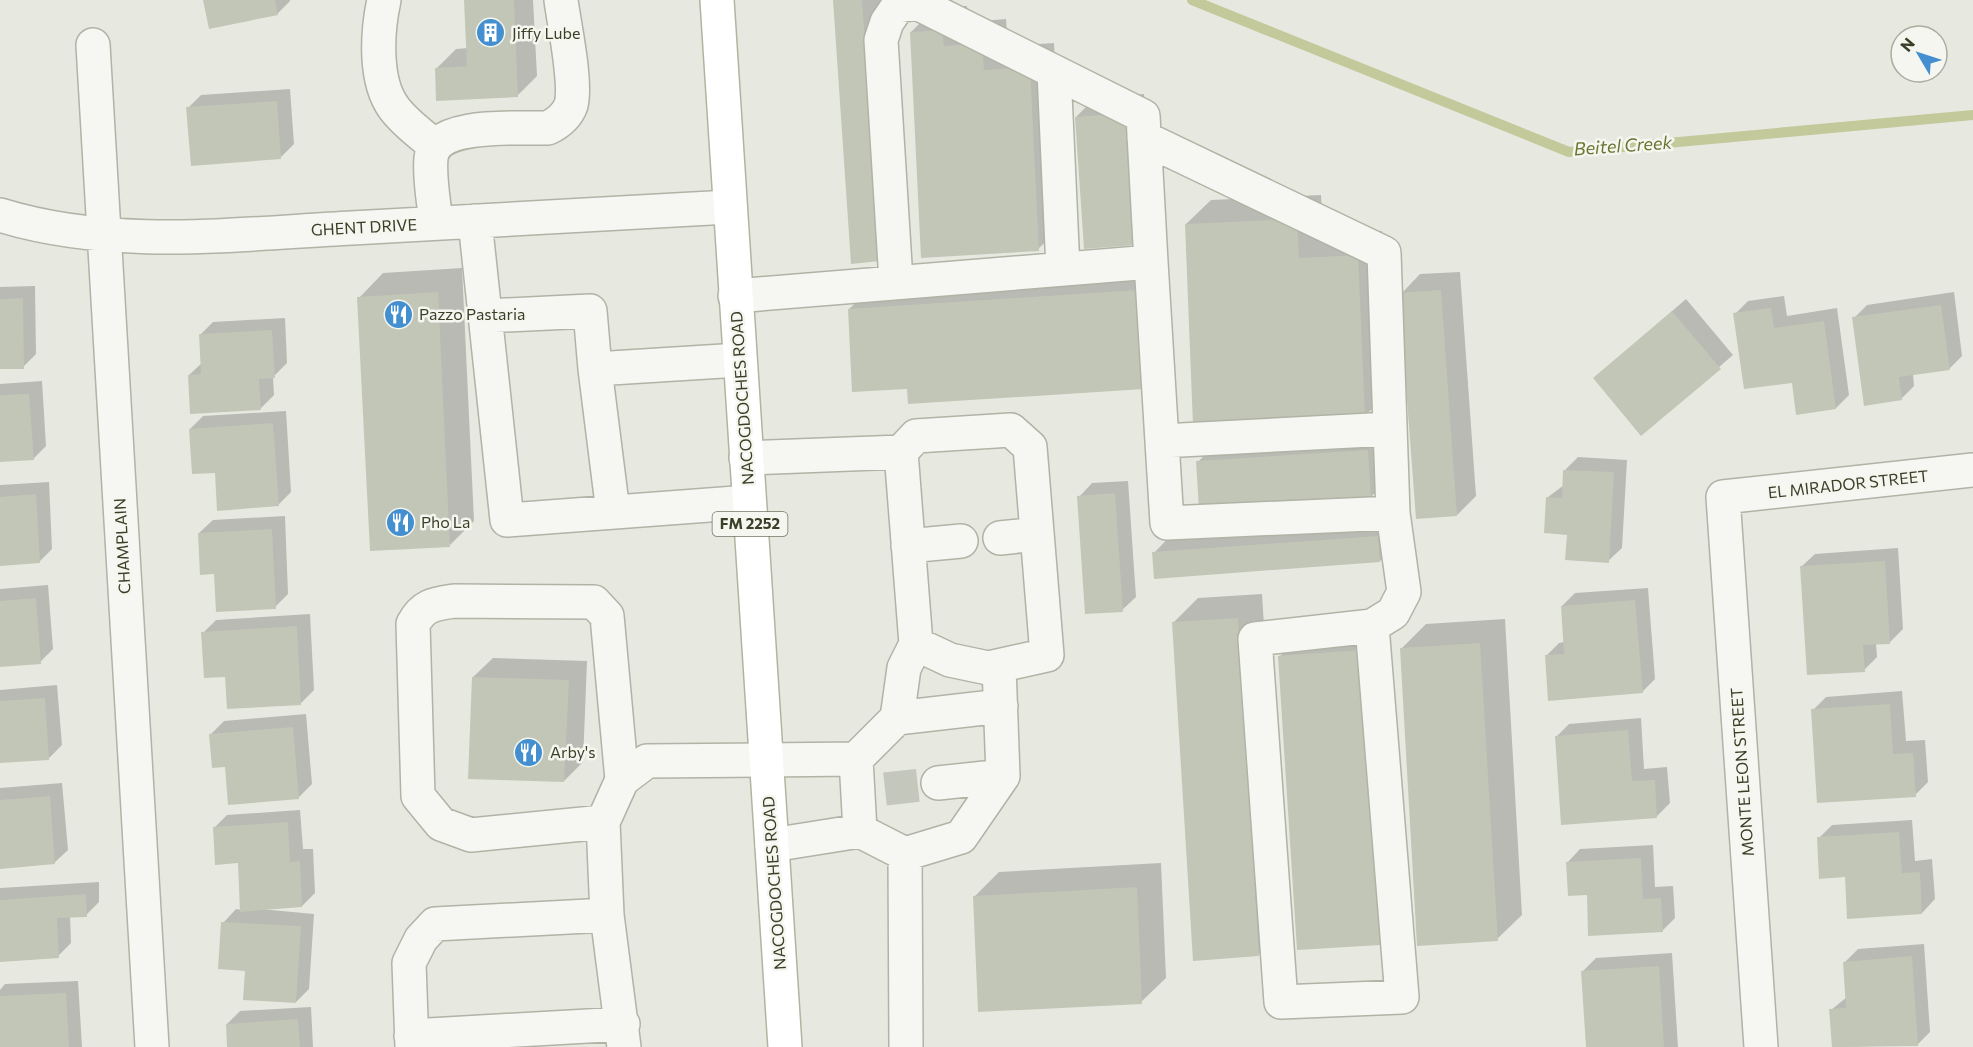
<svg xmlns="http://www.w3.org/2000/svg" width="1973" height="1047" font-family="Commissioner,sans-serif">
	<style>
		.shadow { fill: #0003 }
		.lines { fill: none; stroke-linecap: round; stroke-linejoin: round }
		.stream { stroke: #c3c99a; stroke-width: 10 }
		.building { fill: #c2c6b7 }
		.minor-tunnel { stroke: #c4c7bb; stroke-width: 33; stroke-dasharray: 33 16; stroke-linecap: butt }
		.minor-casing { stroke: #b0b3a5; stroke-width: 36 }
		.major-casing { stroke: #b0b59f; stroke-width: 36 }
		.minor { stroke: #f6f7f2; stroke-width: 33 }
		.major { stroke: #fff; stroke-width: 33 }
		.labels { text-anchor: middle; stroke-width: 5; stroke-linejoin: round; paint-order: stroke }
		.shield { fill: #f5f6ef; stroke: #727764; stroke-width: 1.5 }
		.shield-label { font-size: 15px; font-weight: bold; fill: #3a4028 }
		.poi-label { font-size: 16px; fill: #3a4028; stroke: #f5f6ef; text-anchor: start }
		.street-label { font-size: 16px; fill: #3a4028; stroke: #f5f6ef }
		.water-label { font-size: 18px; font-style: italic; fill: #6a7532; stroke: #f5f6ef }
	</style>
	<rect width="100%" height="100%" fill="#e7e9e0"/>
	<path class="shadow" d="M205,0H290V1L277,14Z
		M466,0H533L537,76L517,96L437,68L456,49L468,48Z
		M834,0H882L899,241Z
		M967,6L968,22L1006,19L1008,46L1054,43L1063,225L1038,249L911,32L936,7Z
		M290,89L294,144L281,157L188,108L201,95Z
		M1144,94L1154,224L1076,117L1095,98Z
		M1321,195L1323,234L1382,231L1389,392L1364,417L1186,224L1211,200Z
		M1162,266L1143,387H908L849,309L874,285Z
		M462,268L474,521L450,545L359,298L383,273Z
		M1460,272L1476,496L1457,515L1401,294L1420,274Z
		M35,286L36,354L23,367L0,368V287Z
		M1954,292L1962,356L1949,369L1913,374L1914,386L1901,399L1854,318L1867,305Z
		M1784,296L1787,316L1837,308L1849,395L1836,408L1793,381L1735,314L1748,301Z
		M1686,299L1733,355L1641,434L1595,378Z
		M285,318L287,363L273,377L274,395L261,408L189,375L202,363L200,335L213,322Z
		M42,381L46,446L33,459L0,461V384Z
		M286,411L291,492L278,505L216,471L190,429L203,416Z
		M1387,431L1390,477L1371,497L1198,462L1217,442Z
		M1578,457L1627,460L1622,548L1608,561L1569,533L1548,497L1564,485L1565,470Z
		M1128,481L1136,597L1122,610L1079,497L1092,483Z
		M49,482L52,549L39,562L0,564V485Z
		M285,516L288,594L275,607L215,572L199,533L213,520Z
		M1397,517L1399,541L1380,561L1154,553L1173,533Z
		M1898,548L1903,629L1890,642L1876,643L1877,657L1864,670L1801,567L1815,554Z
		M48,585L53,649L40,662L0,665V589Z
		M1648,588L1655,679L1642,692L1546,656L1559,643L1564,642L1562,606L1575,593Z
		M1262,594L1283,930L1258,955L1173,623L1198,598Z
		M310,614L314,690L301,703L226,676L203,633L216,620Z
		M1505,619L1522,915L1497,939L1401,649L1426,624Z
		M1385,627L1404,918L1379,943L1279,657L1304,632Z
		M493,658L587,661L583,762L564,781L473,677Z
		M57,685L62,745L49,758L0,762V690Z
		M1902,691L1906,741L1925,740L1928,782L1915,795L1813,710L1826,697Z
		M306,714L312,784L299,797L227,765L211,734L224,721Z
		M1641,718L1644,769L1667,767L1670,803L1657,816L1556,737L1569,724Z
		M62,783L68,850L54,863L0,867V788Z
		M300,810L303,849H313L315,893L302,906L260,909L314,914L309,989L296,1002L246,970L223,923L236,909L242,910L239,862L214,828L227,815Z
		M1912,820L1915,861L1932,859L1935,899L1922,913L1846,875L1819,838L1832,825Z
		M1653,845L1655,887L1673,886L1675,918L1662,931L1588,893L1567,863L1580,849Z
		M1161,863L1166,978L1141,1002L974,897L999,872Z
		M99,882V902L86,915L70,916L71,943L58,956L0,960V888Z
		M1924,944L1930,1032L1917,1045L1833,1047L1831,1010L1847,997L1845,962L1858,949Z
		M1672,953L1678,1047H1587L1583,971L1596,958Z
		M78,981L82,1047H0V990L5,984Z
		M311,1007L313,1047H228L227,1024L240,1011Z"/>
	<g class="lines">
		<path class="stream" d="M1192,0L1569,152L1973,115"/>
	</g>
	<path class="building" d="M203,0H275L278,15L209,29Z
		M464,0H514L518,97L436,101L435,68L467,66Z
		M833,0H862L880,261L851,264Z
		M942,30L944,46L982,43L984,70L1030,67L1039,251L921,258L910,32Z
		M277,101L281,159L191,166L186,107Z
		M1125,113L1135,245L1084,249L1075,117Z
		M1297,219L1299,258L1358,255L1365,418L1193,426L1185,224Z
		M1138,290L1144,389L908,404L907,389L852,392L848,309Z
		M1441,290L1457,516L1416,519L1399,293Z
		M438,292L450,547L370,551L357,297Z
		M23,298L24,369H0V299Z
		M1941,305L1950,370L1899,377L1902,400L1864,406L1852,317Z
		M1771,308L1774,328L1824,321L1836,409L1796,415L1792,383L1744,389L1733,313Z
		M1672,311L1721,369L1641,436L1593,378Z
		M272,330L275,378L259,379L261,410L190,414L188,375L201,374L199,334Z
		M29,394L34,460L0,462V395Z
		M273,423L279,506L217,511L215,473L192,474L189,429Z
		M1368,450L1371,498L1199,509L1196,461Z
		M1563,470L1614,472L1609,563L1565,560L1567,535L1544,533L1546,497L1562,498Z
		M1115,493L1123,612L1085,614L1077,496Z
		M36,494L40,563L0,566V497Z
		M272,529L276,609L216,612L214,574L200,575L198,533Z
		M1378,536L1380,562L1154,579L1152,552Z
		M1885,561L1890,644L1863,645L1865,672L1807,675L1800,566Z
		M36,598L41,664L0,667V601Z
		M1635,600L1643,693L1548,701L1545,655L1564,654L1561,606Z
		M1238,618L1259,956L1193,961L1172,622Z
		M297,626L301,705L227,709L225,677L204,678L201,632Z
		M1480,643L1498,941L1417,946L1400,648Z
		M1361,650L1380,945L1297,950L1278,656Z
		M472,677L569,680L564,782L468,779Z
		M45,698L49,760L0,763V701Z
		M1890,704L1893,754L1913,753L1916,797L1817,803L1811,709Z
		M293,727L299,799L228,805L225,767L212,768L209,734Z
		M1628,730L1632,781L1655,780L1657,818L1561,825L1555,736Z
		M50,796L55,864L0,869V800Z
		M288,822L290,862L300,861L302,907L240,912L238,863L215,865L213,827Z
		M1899,832L1902,873L1920,872L1922,914L1847,919L1845,877L1819,879L1817,837Z
		M1641,858L1643,899L1661,898L1663,932L1588,936L1587,895L1568,896L1566,862Z
		M1137,887L1142,1004L978,1012L973,896Z
		M86,894L87,917L57,918L59,958L0,962V900Z
		M221,922L301,926L296,1003L243,1000L245,971L218,969Z
		M1912,956L1918,1046L1832,1047L1829,1009L1846,1008L1843,962Z
		M1659,966L1664,1047H1586L1581,971Z
		M66,993L69,1047H0V996Z
		M298,1019L300,1047H227L226,1024Z"/>
	<g class="lines">
		<path class="minor-tunnel" d="M885,789L938,783"/>
		<defs>
			<path id="minor" d="M384,0C377,32 374,81 394,108C405,123 421,134 435,146
				M93,45L152,1047
				M1054,72L1063,269
				M1144,138L1384,253L1393,513L1167,523L1151,262
				M0,215C113,250 236,234 352,228C478,221 604,214 729,207
				M475,221L507,520L749,502
				M436,223C434,202 429,179 431,158C434,121 521,129 548,128C558,123 567,116 571,105C577,83 564,24 561,0
				M735,296L1151,262L1143,116L917,3L898,6L887,22L881,40L896,281
				M485,316L590,311L595,369L739,360
				M595,369L613,512
				M1162,441L1390,429
				M901,452L916,436L1011,430L1030,447L1047,655L988,668L950,660L916,644
				M1000,538L1037,534
				M908,546L961,541
				M1372,626L1402,997L1281,1002L1255,639L1372,626L1393,613L1404,592L1393,513
				M897,718L1001,706
				M856,759L860,831
				M938,783L1003,776
				M603,822L471,835L441,824L418,796L413,624C423,605 434,604 454,601L594,602L607,616L622,780
				M772,845L860,831L905,854L961,837L1003,776L999,666
				M905,854L906,1047
				M607,915L603,822L622,780L647,761L856,759L897,718L904,668L916,644L901,452L746,458
				M411,1036L623,1024
				M412,1047L409,963L421,939L435,924L607,915L624,1047
				M1761,1047L1723,497L1973,470"/>
			<path id="major" d="M717,0L785,1047"/>
		</defs>
		<use href="#minor" class="minor-casing"/>
		<use href="#major" class="major-casing"/>
		<use href="#minor" class="minor"/>
		<use href="#major" class="major"/>
	</g>
	<defs>
		<symbol id="building-disc" viewBox="-11 -11 22 22"><circle r="9.5" fill="#448fcf" stroke="#f5f6ef"/><path d="M-4-6H4V6H1V3H-1V6H-4ZM-2.5-4.3h1.7v1.8h-1.7ZM.8-4.3h1.7v1.8H.8ZM-2.5-1h1.7V.8h-1.7ZM.8-1h1.7V.8H.8Z" fill="#fff"/></symbol>
		<symbol id="restaurant-disc" viewBox="-11 -11 22 22"><circle r="9.5" fill="#448fcf" stroke="#f5f6ef"/><path d="M-5-6h1v4h1v-4h1v4h1v-4h1v5L-1.5 .5V6h-2V.5L-5-1ZM5-6V6H3V1.5H1.5Q1.5-4 5-6Z" fill="#fff"/></symbol>
	</defs>
	<g fill-rule="evenodd">
		<use href="#building-disc" x="474" y="16" width="33" height="33"/>
		<use href="#restaurant-disc" x="382" y="298" width="33" height="33"/>
		<use href="#restaurant-disc" x="384" y="506" width="33" height="33"/>
		<use href="#restaurant-disc" x="512" y="736" width="33" height="33"/>
	</g>
	<g class="labels">
		<rect class="shield" x="712.5" y="512" width="75" height="24" rx="4.5"/>
		<g class="shield-label">
			<text x="750" y="529">FM 2252</text>
		</g>
		<g class="poi-label">
			<text x="512" y="39">Jiffy Lube</text>
			<text x="419" y="320">Pazzo Pastaria</text>
			<text x="421" y="528">Pho La</text>
			<text x="550" y="758">Arby's</text>
		</g>
		<g class="street-label">
			<text transform="translate(364 227) rotate(-3)" y="6">GHENT DRIVE</text>
			<text transform="translate(742 398) rotate(-94)" y="6">NACOGDOCHES ROAD</text>
			<text transform="translate(1848 484) rotate(-6)" y="6">EL MIRADOR STREET</text>
			<text transform="translate(122 546) rotate(-93)" y="6">CHAMPLAIN</text>
			<text transform="translate(1742 772) rotate(-94)" y="6">MONTE LEON STREET</text>
			<text transform="translate(774 883) rotate(-94)" y="6">NACOGDOCHES ROAD</text>
		</g>
		<g class="water-label">
			<text transform="translate(1623 146) rotate(-4)" y="6">Beitel Creek</text>
		</g>
	</g>
	<g transform="translate(1919 54) rotate(309)"><circle r="28" fill="#f5f6ef" stroke="#aaad9f" stroke-width="1.5"/>
	<path d="M0-4.5L10 22L0 15L-10 22Z" fill="#448fcf"/>
	<text y="-9" font-size="16" font-weight="bold" text-anchor="middle" fill="#3a4028">N</text>
	</g>
</svg>
